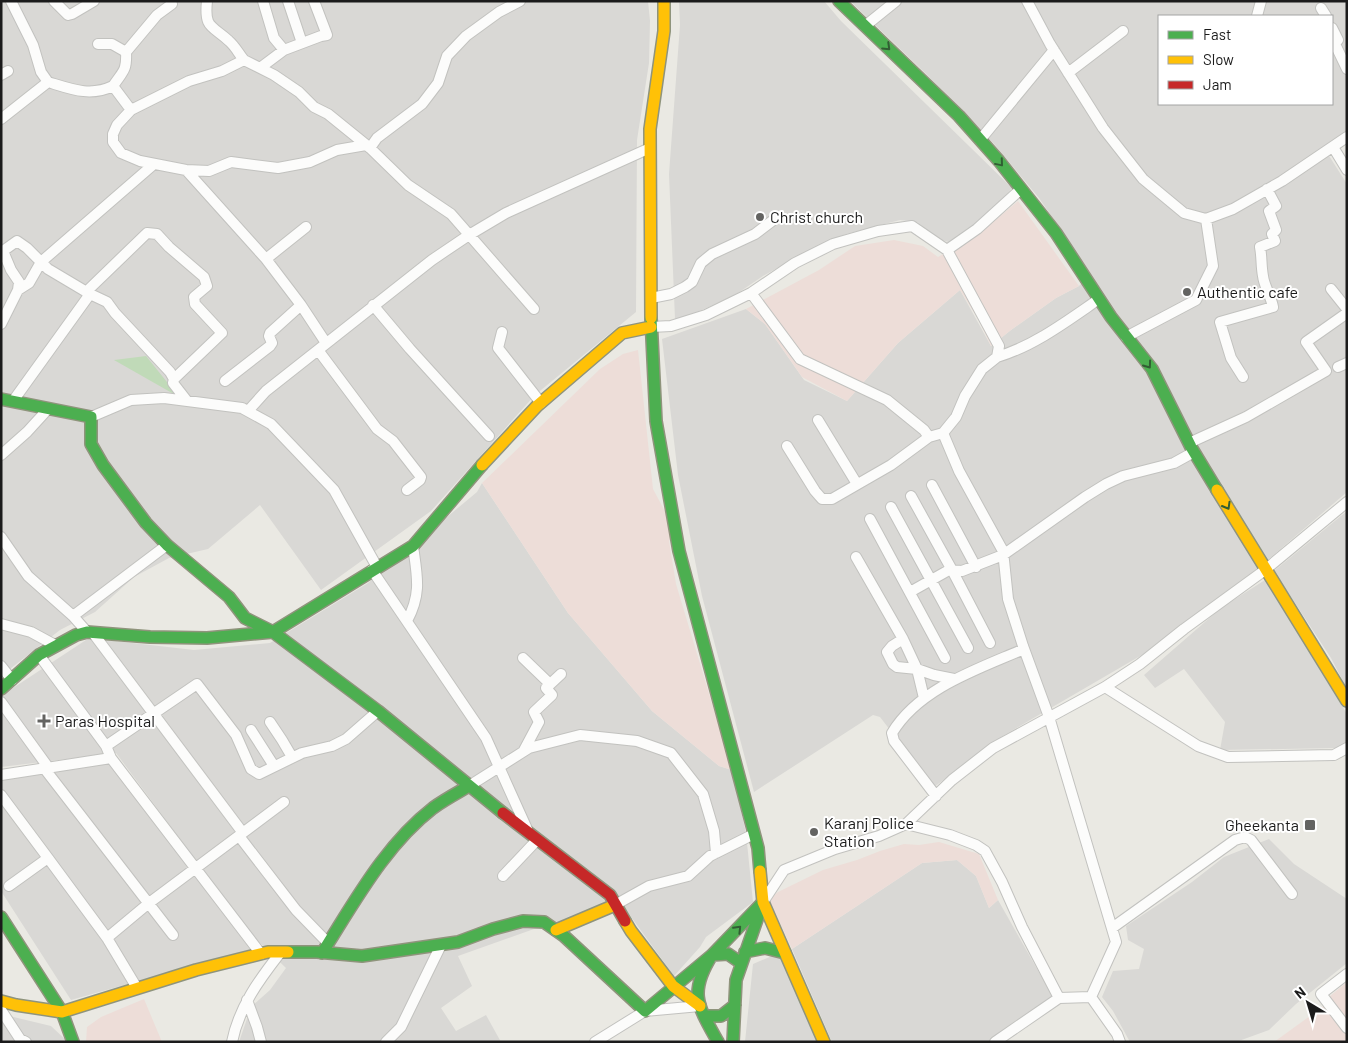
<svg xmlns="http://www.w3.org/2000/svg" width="1348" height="1043" font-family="Barlow,sans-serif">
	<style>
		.residential { fill: #d9d8d5; fill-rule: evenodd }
		.commercial { fill: #edddd8 }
		.forest { fill: #c0dab8 }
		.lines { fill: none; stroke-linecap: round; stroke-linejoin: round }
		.street-casing { stroke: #c2c2bf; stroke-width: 12 }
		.fast-casing { stroke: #8f947c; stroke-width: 14 }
		.slow-casing { stroke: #8f947c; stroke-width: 14 }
		.jam-casing { stroke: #8f947c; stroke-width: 14 }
		.street { stroke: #fcfcfb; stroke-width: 10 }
		.fast { stroke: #4caf50; stroke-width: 11 }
		.slow { stroke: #ffc107; stroke-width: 11 }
		.jam { stroke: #c62828; stroke-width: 11 }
		.oneway { stroke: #315e33 }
		.poi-dot { fill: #636361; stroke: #fff; stroke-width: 2 }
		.labels { text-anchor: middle; stroke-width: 4; stroke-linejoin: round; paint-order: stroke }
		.poi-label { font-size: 16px; fill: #1b1b1b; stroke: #fff; text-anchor: start }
	</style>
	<rect width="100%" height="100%" fill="#eae9e3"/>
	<path class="residential" d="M1,1H648L650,21L649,63L637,140L636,312L535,395L431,511L321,590L260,505L208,549L169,558L134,577L95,612L60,630L1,676Z
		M679,1H824L841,21L1012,188L982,222L951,243L939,239L917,222L900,220L846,234L815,247L763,276L735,295L693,314L675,319L669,174L680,25Z
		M850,1H1347V130L1324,148L1347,184V492L1256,570L1147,652L1001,737L934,787L880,717L873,715L754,792L702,596L678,475L662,339L746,309L765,324L804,380L847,401L898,343L960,290L991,346L1011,330L1056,298L1079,286L1091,274L1039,198L994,144L925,73ZM1159,16H1332V104H1159Z
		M482,483L568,613L652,711L719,766L732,770L746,833L753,902L706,937L700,947L674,976L626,910L534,929L458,956L472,986L441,1008L456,1031L486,1015L501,1042H239L251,1007L270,990L286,968L250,933L116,753L1,767V698L10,690L89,638L194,650L270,643L368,583L477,492Z
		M1347,511V689L1331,658L1274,571Z
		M1265,580L1347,714V742L1336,748L1220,750L1225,722L1184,669L1155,688L1144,675L1221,608Z
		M109,762L252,949L71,1000L1,891V777Z
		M1269,839L1294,864L1347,899V963L1296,1004L1269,1030L1236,1042H1130L1113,1011L1102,997L1113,971L1139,969L1144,949L1128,940L1126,926L1192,882L1224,857Z
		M957,860L976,876L989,908L998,900L1054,999L991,1042H832L792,949L922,863Z
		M781,952L818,1042H745L753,964Z
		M1,1014L51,1026L68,1042H1Z"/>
	<path class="commercial" d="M1018,201L1079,286L1056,298L1011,330L991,346L978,319L960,290L898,343L847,401L802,377L765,324L746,309L819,270L855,246L894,240L923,246L938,257L980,233Z
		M638,350L653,489L676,532L669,541L676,584L732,770L719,766L652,711L568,613L482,483L600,369L623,354Z
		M939,842L979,854L998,900L989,908L976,876L957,860L922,863L792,949L771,904L770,899L778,892L823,870L857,860L880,851L904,844L919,845Z
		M1347,982V1021L1329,997Z
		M144,999L162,1042H86L87,1027L101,1017Z
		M1328,1003L1347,1035V1042H1274Z"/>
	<path class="forest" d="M146,356L179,397L114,360Z"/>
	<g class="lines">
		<defs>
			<path id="street" d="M54,1L68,15L72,14L94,1
				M207,1C204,29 212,25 229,41C235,46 239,54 244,60
				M263,1L274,38L284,50
				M288,1L302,43
				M1027,1L1050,44L1103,128L1143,179L1184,213L1206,219L1233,209L1282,181L1347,137
				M1321,8L1326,16
				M1257,16L1261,1
				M865,26L896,1
				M1332,28L1338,40L1334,42L1347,69
				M98,44H112L126,52C127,71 123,71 113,86
				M126,52L157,15L172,4
				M260,68L284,50L321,36L327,35L314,1
				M1068,73L1123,31
				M1,75L8,71
				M48,82C71,89 90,97 113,86L131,110
				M1,119L48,82L41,72L33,45L11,1
				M980,140L1054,50
				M366,145L337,150L310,162L278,168L231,162L209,171L186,170L140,161L121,153L113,142V134L117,125L131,110L189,81L222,71L244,60L274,75L299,92L314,107L328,114L370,148L408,185L451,214L534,309
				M1333,147L1347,170
				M370,148L377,138L422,104L438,83L447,56L466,36L499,12L520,1
				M186,170L266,259L301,305L326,343
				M947,250L977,229L1021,189
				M266,259L306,227
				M1331,289L1347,309
				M18,290L29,283L41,262L154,164
				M86,292L147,233L157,234L169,247L204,277L207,286L194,297L195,304L222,333L174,379
				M751,293L800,359L887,400L924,430L929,437L943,433L959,471L1003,551L1008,599L1023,646L1049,717L1116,942L1091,997
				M90,294L107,302L115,313L170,372L174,379L173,383L187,401
				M651,298L671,294L685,287L692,282L701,263L712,254L755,234L776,218
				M373,305L410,349L489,436
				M1,324L18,290L19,282L11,270L3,251L17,241L27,248L48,269L90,294L13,401
				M651,327L671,326L706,315L751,293L795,263L833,244L878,231L912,226L947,250L999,346L997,357L982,369L965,396L956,417L943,433
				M502,332L498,348L541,403
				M1126,337L1196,300L1213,266L1206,219
				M318,350L377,429L393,441L421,477L420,480L407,490
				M997,357C1034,346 1067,321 1099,299
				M1338,367L1347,363
				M1243,377L1231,358L1220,322L1273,307C1271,296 1264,286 1263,276C1261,266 1262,257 1260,247L1275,241L1272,234L1276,230L1269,211L1276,206L1267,189
				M225,381L270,346L272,343L269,336L270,333L301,305
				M248,411L266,391L432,260L469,235L506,213L650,148
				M91,417L131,400L164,398L242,408L271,424L334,490L377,567
				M818,420L857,484
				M1189,443L1246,417L1326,371L1306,342L1347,313
				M787,446L815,491L822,499H832L891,465L929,437
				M1,455L27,432L48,409
				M932,485L976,567
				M911,496L952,570L990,643
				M891,507L968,648
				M870,519L945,658
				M1,537L28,576L73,616L87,632
				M856,557L903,639
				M372,570L486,738L527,829
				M910,592L949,570L962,571L1003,555L1085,497L1106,484L1123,476L1174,463L1194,452
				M73,616L167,545
				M407,621C422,593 417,576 413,546
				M1,624L31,632L55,645
				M93,633L243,833
				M39,655L106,746
				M523,658L550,684
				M1,666L12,680
				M1105,687L1198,746L1228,757L1334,755L1347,748
				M924,698L917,669L903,639L892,646L887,652L893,664L897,667L917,669L934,675L954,679
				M1,702L48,767
				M270,722L282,740L292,757
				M251,730L274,766
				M523,752L539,722L534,712L552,695L546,688L561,674
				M44,768L173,935
				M1,775L111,758
				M469,786L529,748L580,735L637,741L671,753L703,794L714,831L716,853
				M1,795L48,858L9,886
				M936,796L894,741L892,733C919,688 978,669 1024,649
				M906,824L950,835L976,845L985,851L1002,882L1022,927L1059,998L995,1042
				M239,836L296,910L328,943
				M48,858L107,938L137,988
				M503,876L537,840
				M763,902L784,870L835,849L879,836L906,824L952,780L993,748L1105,687L1140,664L1184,629L1265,570L1347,502
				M615,905L649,886L688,876L710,856L754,834
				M1112,928L1235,840L1245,837L1251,840L1292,894
				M107,938L149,903L284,802
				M261,954L111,758L106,746L197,684L236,735L251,769L259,774L302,753L332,746L346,739L378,711
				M1347,974L1321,994L1347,1028
				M1091,997L1117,1034L1120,1042
				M1059,998L1091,997
				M247,1000L257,1027L261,1042
				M1,1010L20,1039L26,1042
				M232,1042C239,1007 259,980 280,953
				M386,1042L401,1027L441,945
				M595,1042L645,1011L700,1006"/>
			<path id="fast" d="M839,1L959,116L999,161L1056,233L1111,317L1152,369L1191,447L1217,490
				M651,318L656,421L679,551L758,848L760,871
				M1,399L91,417V444L103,465L146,523L167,545L229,597L245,618L273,632L378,711L503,813
				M1,689L39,655L76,635L87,632L150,637L207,638L273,632L413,546L482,465
				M1,917L62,1012L73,1042
				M288,952H317L362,956L458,942L493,929L523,921L544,922L564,936L645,1011L712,955L763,902
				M745,952L765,948L785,953
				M322,953C354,903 385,845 433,808C444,800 457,793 469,786
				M704,1016H721L735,1005
				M718,1042C698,1006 688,993 712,955L728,954L741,963
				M733,1042L736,980L761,908"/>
			<path id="slow" d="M651,318L650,129L664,31V1
				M482,465L537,406L622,333L651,327
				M1217,490L1347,701
				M760,871L763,902L824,1042
				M625,921L631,931L673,986L700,1006
				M556,930L615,905
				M1,1001L16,1005L62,1012L196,970L268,952H288"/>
			<path id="jam" d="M503,813L610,895L625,921"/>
		</defs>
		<use href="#street" class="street-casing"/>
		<use href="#fast" class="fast-casing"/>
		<use href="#slow" class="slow-casing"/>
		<use href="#jam" class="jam-casing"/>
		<use href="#street" class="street"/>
		<use href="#fast" class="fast"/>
		<use href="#slow" class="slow"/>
		<use href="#jam" class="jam"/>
	</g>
	<defs><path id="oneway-chevron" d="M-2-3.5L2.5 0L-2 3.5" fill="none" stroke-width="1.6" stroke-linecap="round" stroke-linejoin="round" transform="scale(1.25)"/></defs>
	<g class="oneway">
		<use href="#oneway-chevron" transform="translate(887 47) rotate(44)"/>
		<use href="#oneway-chevron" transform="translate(1000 163) rotate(50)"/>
		<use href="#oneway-chevron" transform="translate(1148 365) rotate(54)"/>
		<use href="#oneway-chevron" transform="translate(1227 506) rotate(60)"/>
		<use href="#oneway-chevron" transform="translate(738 929) rotate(-46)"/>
	</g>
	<g class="poi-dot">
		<circle cx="760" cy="217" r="5"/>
		<circle cx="1187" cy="292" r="5"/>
		<path d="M41.5 713.5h5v5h5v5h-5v5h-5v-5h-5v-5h5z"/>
		<rect x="1304" y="819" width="12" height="12" rx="2.5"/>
		<circle cx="814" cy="832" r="5"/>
	</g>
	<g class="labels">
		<g class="poi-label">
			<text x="770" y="223">Christ church</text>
			<text x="1197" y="298">Authentic cafe</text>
			<text x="55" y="727">Paras Hospital</text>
			<text x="824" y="829">Karanj Police<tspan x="824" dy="18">Station</tspan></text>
			<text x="1299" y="831" text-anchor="end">Gheekanta</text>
		</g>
	</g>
	<rect width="1348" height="1043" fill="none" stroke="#1b1b1b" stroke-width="5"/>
	<rect x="1158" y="15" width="175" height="90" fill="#ffffff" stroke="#a4a4a4"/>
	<rect x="1168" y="31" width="25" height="8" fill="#4caf50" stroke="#a4a4a4"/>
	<text x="1203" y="40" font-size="15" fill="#1b1b1b">Fast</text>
	<rect x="1168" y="56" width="25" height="8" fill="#ffc107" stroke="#a4a4a4"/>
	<text x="1203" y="65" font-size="15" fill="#1b1b1b">Slow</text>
	<rect x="1168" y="81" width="25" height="8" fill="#c62828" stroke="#a4a4a4"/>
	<text x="1203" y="90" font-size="15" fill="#1b1b1b">Jam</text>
	<g transform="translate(1308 1003) rotate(322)" stroke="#ffffff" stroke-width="4" paint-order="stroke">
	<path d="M0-4L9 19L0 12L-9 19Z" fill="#1b1b1b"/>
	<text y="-8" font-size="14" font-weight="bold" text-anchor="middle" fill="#1b1b1b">N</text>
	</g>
</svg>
